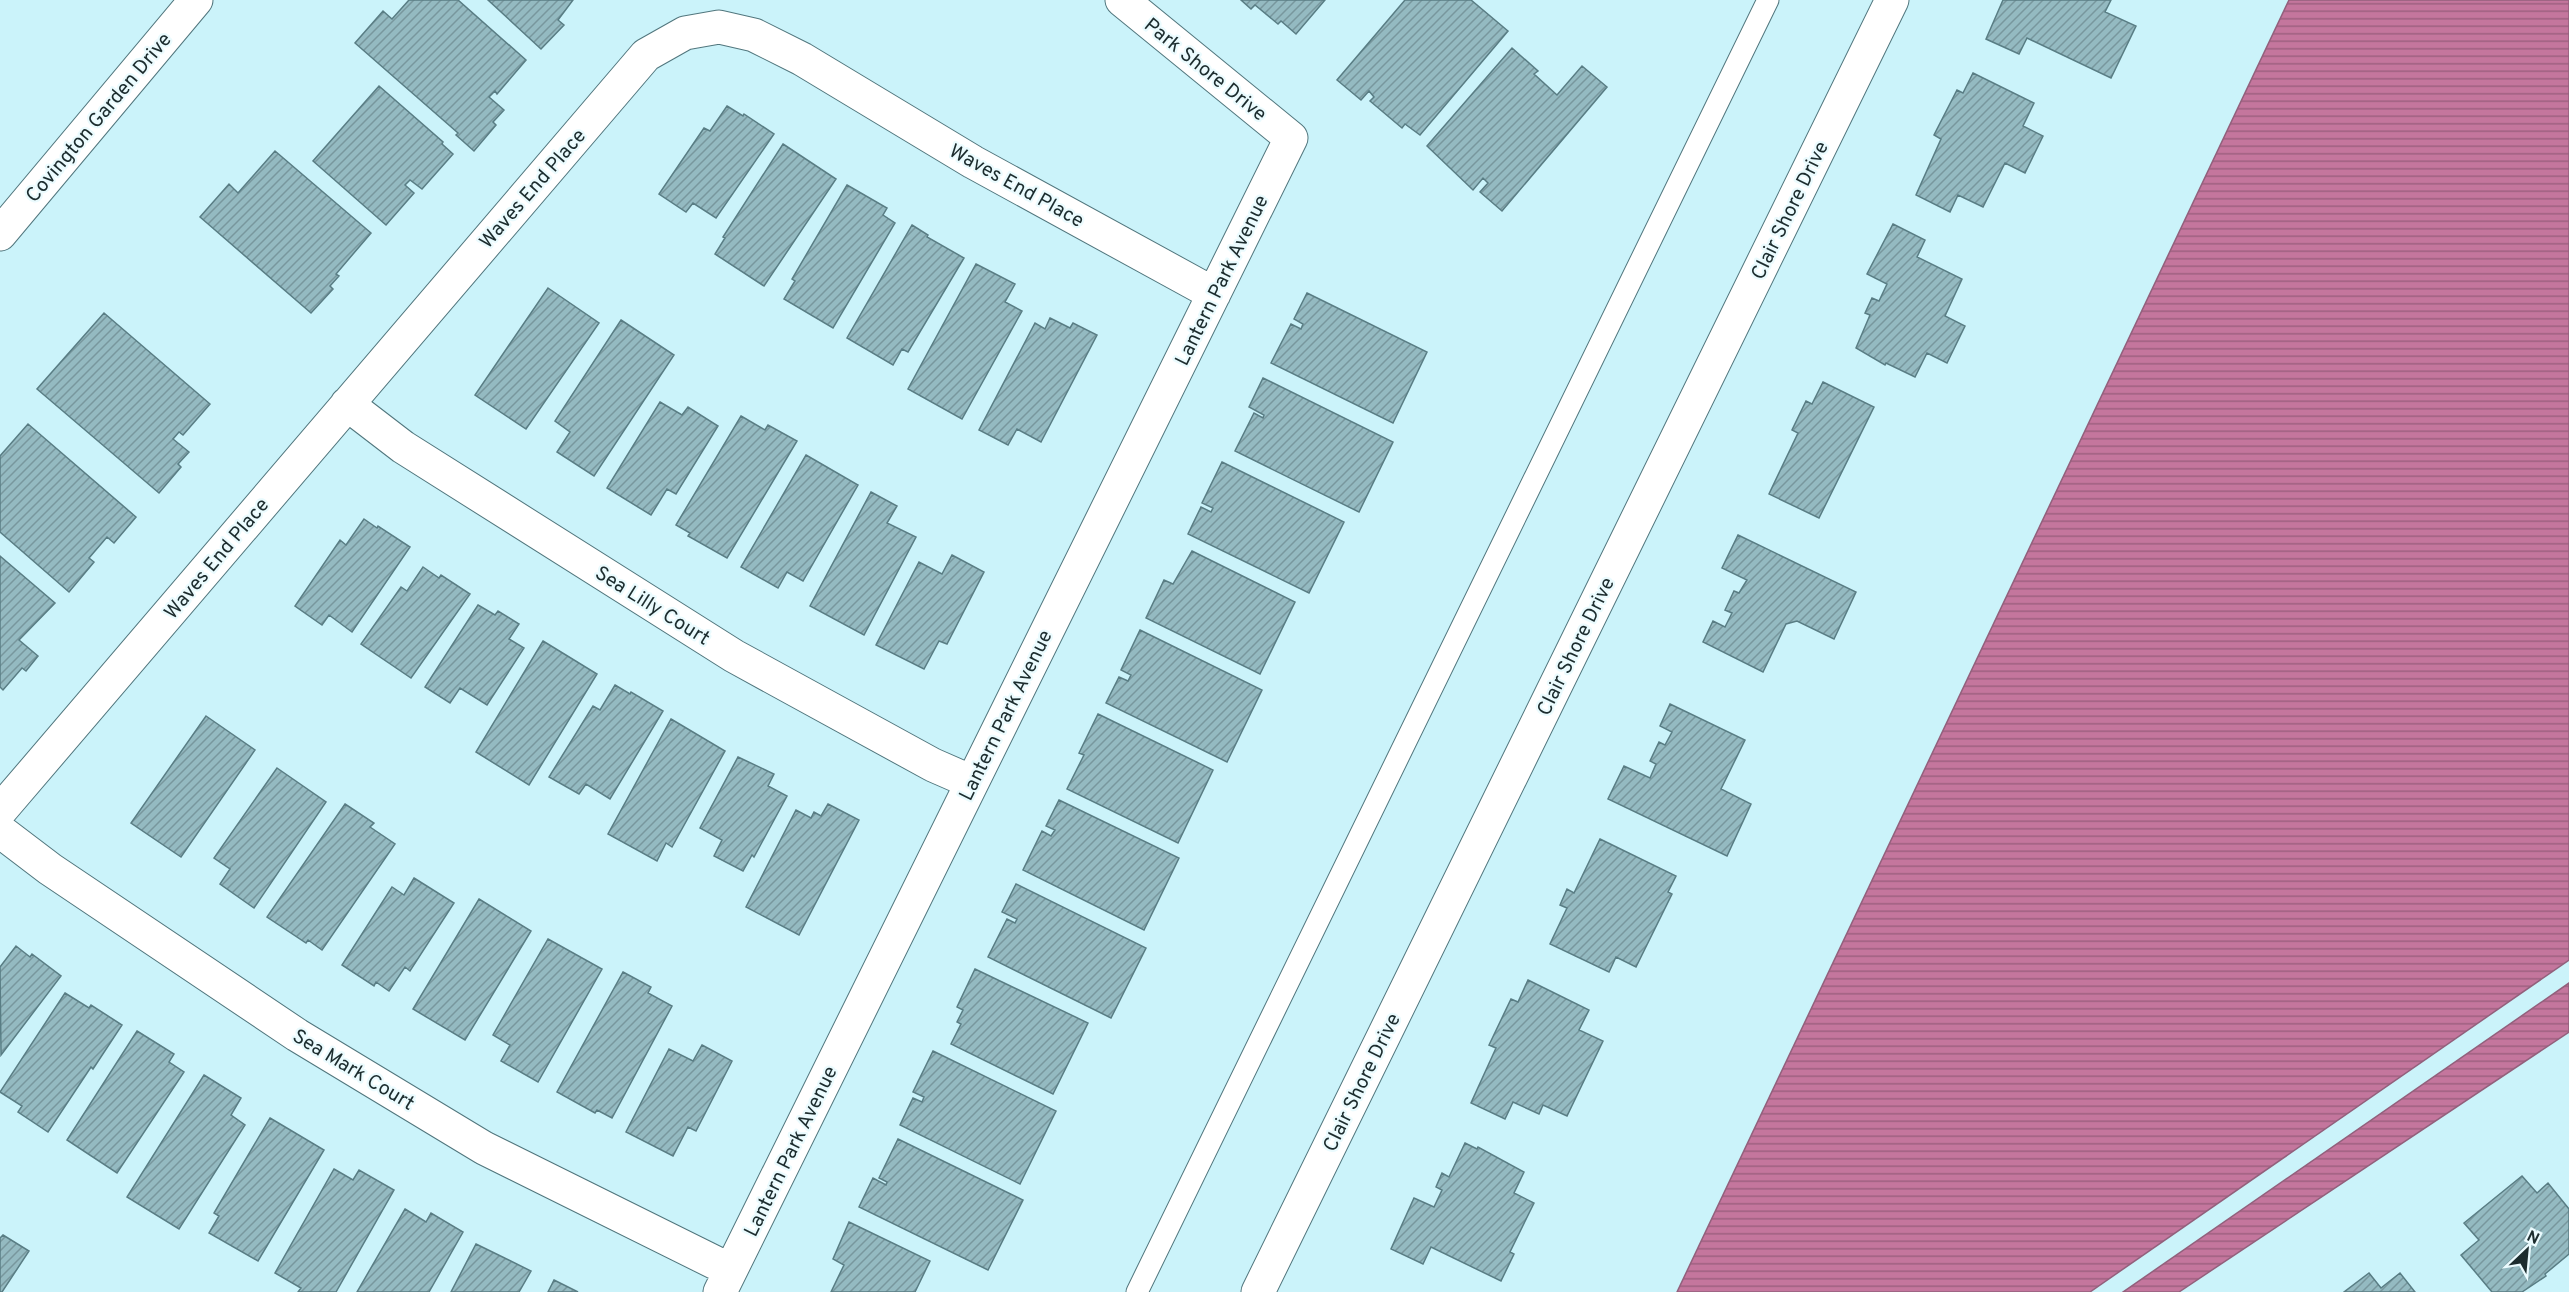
<svg xmlns="http://www.w3.org/2000/svg" width="2569" height="1292" font-family="Overpass,sans-serif">
	<style>
		.water { fill: url(#water-rules); stroke: #92607c; stroke-width: 1.5 }
		.building { fill: url(#building-hatch); stroke: #597d84; stroke-width: 1.5 }
		.lines { fill: none; stroke-linecap: round; stroke-linejoin: round }
		.service-casing { stroke: #51767d; stroke-width: 23 }
		.minor-casing { stroke: #51767d; stroke-width: 35 }
		.tertiary-casing { stroke: #51767d; stroke-width: 35 }
		.service { stroke: #fff; stroke-width: 21 }
		.minor { stroke: #fff; stroke-width: 33 }
		.tertiary { stroke: #fff; stroke-width: 33 }
		.labels { text-anchor: middle; stroke-width: 4.5; stroke-linejoin: round; paint-order: stroke }
		.street-label { font-size: 20px; fill: #1c2c2e; stroke: #ebfbfe }
	</style>
	<defs>
		<pattern id="water-rules" width="6" height="5" patternUnits="userSpaceOnUse" patternTransform="scale(1.5)"><rect width="6" height="5" fill="#c4769d"/><path d="M0 2.5h6" fill="none" stroke="#9e6180"/></pattern>
		<pattern id="building-hatch" width="6" height="6" patternUnits="userSpaceOnUse" patternTransform="scale(1.5)"><rect width="6" height="6" fill="#94bac1"/><path d="M-1 1l2-2M0 6l6-6M5 7l2-2" fill="none" stroke="#78979d"/></pattern>
	</defs>
	<rect width="100%" height="100%" fill="#cbf3fa"/>
	<path class="water" d="M2289,0H2569V960L2090,1292H1677Z
		M2569,983V1032L2179,1292H2123Z"/>
	<path class="building" d="M409,0H458L526,60L497,94L495,91L489,97L504,110L493,122L496,125L474,151L456,135L458,133L355,43L383,11L392,19Z
		M488,0H573L558,20L564,25L541,49Z
		M1241,0H1325L1296,34L1281,21L1278,24L1255,5L1251,9Z
		M1405,0H1471L1508,31L1420,135L1405,124L1402,128L1370,101L1374,97L1369,91L1361,100L1337,80Z
		M2003,0H2111L2105,12L2136,26L2111,78L2027,38L2019,54L1986,39Z
		M1512,48L1538,71L1534,74L1557,95L1582,66L1607,87L1502,211L1480,192L1488,183L1483,178L1473,190L1427,146Z
		M1973,73L2034,103L2023,126L2043,136L2025,173L2005,163L1983,207L1958,195L1950,212L1916,195L1941,139L1934,135L1957,90L1963,93Z
		M379,86L443,142L442,144L453,154L422,189L410,180L405,185L414,193L386,225L313,161Z
		M727,106L743,116L744,114L774,134L716,218L693,203L686,212L659,194L704,128L710,131Z
		M783,144L836,179L764,286L715,254L725,238L723,237Z
		M275,151L371,233L336,274L339,276L330,286L333,289L311,313L200,217L229,184L238,193Z
		M847,185L887,208L883,215L895,223L833,328L784,299L795,281L792,279Z
		M1893,224L1925,240L1917,257L1962,279L1945,316L1965,326L1947,363L1927,353L1915,377L1886,363L1885,365L1856,348L1870,315L1865,313L1872,298L1879,301L1887,284L1867,274Z
		M912,225L928,235L927,237L964,258L908,352L902,349L893,365L847,338Z
		M976,264L1015,284L1005,302L1022,311L962,419L908,389Z
		M548,288L599,323L526,429L475,395Z
		M1307,293L1427,352L1393,423L1271,363L1291,324L1301,329L1303,324L1294,319Z
		M104,313L210,404L183,435L179,432L173,439L189,452L178,464L181,467L159,493L37,389Z
		M1050,318L1070,328L1073,323L1097,335L1041,442L1017,429L1008,445L979,430L1035,323L1045,329Z
		M621,320L674,355L594,476L557,452L570,432L555,421Z
		M1263,378L1393,442L1359,512L1235,451L1254,413L1263,418L1264,415L1249,407Z
		M1823,382L1874,407L1819,518L1769,494L1798,433L1792,430L1806,401L1812,404Z
		M660,402L682,415L688,407L718,426L676,494L667,489L651,515L607,488Z
		M741,416L765,430L768,425L797,441L727,558L688,536L690,533L676,525Z
		M28,424L136,517L114,543L107,537L89,558L94,562L69,592L0,532V456Z
		M806,455L858,485L803,581L787,572L778,588L741,567Z
		M1222,462L1344,522L1309,593L1188,534L1201,507L1211,512L1213,508L1202,503Z
		M871,492L897,506L887,523L916,537L864,635L810,606Z
		M364,519L377,528L378,526L410,547L352,632L329,615L322,625L295,606L340,540L346,545Z
		M1738,535L1856,592L1834,639L1797,621L1786,624L1763,672L1703,642L1713,621L1725,627L1732,613L1725,610L1734,591L1739,593L1747,580L1722,568Z
		M1192,551L1295,602L1260,674L1146,618L1164,580L1173,584Z
		M952,555L984,572L947,644L939,641L924,669L876,645L919,562L942,574Z
		M0,556L55,603L19,640L38,656L26,671L22,668L3,690L0,687Z
		M423,567L439,578L441,575L470,594L411,678L361,644L401,587L407,591Z
		M478,605L495,615L498,611L519,624L509,639L524,648L487,705L460,688L450,703L425,687Z
		M1140,630L1262,690L1227,762L1106,703L1119,677L1128,681L1131,675L1121,670Z
		M543,641L597,674L529,785L476,752Z
		M615,685L630,694L631,692L663,711L610,799L586,784L579,794L549,777L593,706L600,710Z
		M1670,704L1745,740L1721,789L1751,804L1727,856L1608,799L1624,766L1650,778L1656,764L1650,761L1659,742L1665,745L1672,732L1660,726Z
		M1098,714L1213,770L1178,843L1067,789L1084,755L1079,753Z
		M206,716L255,750L181,857L131,823Z
		M671,719L725,751L672,847L666,843L657,861L608,834Z
		M738,757L774,774L768,786L787,796L754,857L752,855L743,871L714,856L722,840L700,828Z
		M277,768L326,802L254,908L220,884L230,869L214,858Z
		M1059,800L1179,858L1144,930L1023,870L1042,831L1051,836L1055,830L1046,826Z
		M345,804L374,823L370,827L395,844L322,950L308,940L306,943L267,917Z
		M828,804L859,820L799,935L746,907L796,810L811,818L814,812L821,816Z
		M1600,839L1676,876L1668,892L1672,894L1636,967L1616,957L1609,972L1550,944L1567,908L1560,905L1567,889L1574,893Z
		M414,878L454,903L410,971L405,967L389,991L376,982L374,986L342,965L392,887L404,895Z
		M1016,884L1146,948L1111,1018L988,957L1007,919L1015,923L1017,919L1002,912Z
		M479,899L531,931L465,1040L413,1009Z
		M548,939L602,969L538,1082L501,1061L510,1045L493,1035Z
		M16,946L30,957L32,954L61,976L1,1055L0,967Z
		M975,969L1088,1023L1053,1094L951,1044L961,1024L957,1022L963,1010L957,1007Z
		M623,972L651,987L648,993L672,1006L612,1118L597,1110L595,1113L557,1092Z
		M1528,980L1589,1010L1579,1030L1603,1041L1567,1116L1543,1105L1539,1114L1513,1102L1505,1119L1471,1103L1496,1048L1489,1045L1511,999L1518,1002Z
		M65,993L89,1008L91,1005L122,1025L93,1069L91,1067L48,1132L18,1112L22,1106L0,1092Z
		M137,1031L174,1054L169,1062L184,1072L117,1173L67,1140Z
		M702,1045L732,1061L696,1131L688,1127L673,1156L626,1132L669,1049L693,1061Z
		M933,1051L1056,1111L1020,1184L900,1125L913,1098L922,1102L924,1097L913,1092Z
		M204,1075L241,1098L231,1115L245,1125L179,1229L127,1197Z
		M270,1118L324,1150L258,1261L209,1233L219,1216L214,1213Z
		M898,1139L1023,1200L988,1270L859,1207L873,1178L886,1185L887,1182L879,1178Z
		M1465,1143L1477,1149L1478,1147L1524,1172L1514,1193L1534,1203L1510,1252L1514,1254L1501,1281L1431,1247L1423,1264L1391,1249L1414,1198L1434,1207L1442,1190L1436,1187L1442,1173L1449,1177Z
		M334,1169L353,1180L359,1170L394,1190L336,1292H298L301,1288L275,1273Z
		M2522,1176L2537,1193L2548,1183L2569,1209V1254L2545,1274L2546,1276L2522,1292H2492L2461,1255L2479,1240L2464,1223Z
		M405,1209L426,1222L431,1213L463,1232L429,1292H357Z
		M849,1222L930,1261L915,1292H831L844,1265L833,1259Z
		M3,1235L29,1251L2,1292H0V1238Z
		M476,1244L531,1271L519,1292H451Z
		M2369,1273L2381,1288L2400,1273L2415,1292H2344Z
		M554,1280L578,1292H548Z"/>
	<g class="lines">
		<defs>
			<path id="service" d="M1137,1292L1768,0"/>
			<path id="minor" d="M347,404L403,447L734,656L933,765L972,782
				M0,811L646,55L685,33L719,27L754,35L802,59L973,162L1214,294
				M0,831L50,869L297,1035L484,1148L730,1270
				M720,1292L1291,138L1122,0
				M1258,1292L1892,0"/>
			<path id="tertiary" d="M0,234L196,0"/>
		</defs>
		<use href="#service" class="service-casing"/>
		<use href="#minor" class="minor-casing"/>
		<use href="#tertiary" class="tertiary-casing"/>
		<use href="#service" class="service"/>
		<use href="#minor" class="minor"/>
		<use href="#tertiary" class="tertiary"/>
	</g>
	<g class="labels">
		<g class="street-label">
			<text transform="translate(1206 69) rotate(39)" y="7">Park Shore Drive</text>
			<text transform="translate(98 117) rotate(-50)" y="7">Covington Garden Drive</text>
			<text transform="translate(1017 185) rotate(29)" y="7">Waves End Place</text>
			<text transform="translate(532 188) rotate(-49)" y="7">Waves End Place</text>
			<text transform="translate(1789 210) rotate(-64)" y="7">Clair Shore Drive</text>
			<text transform="translate(1221 280) rotate(-64)" y="7">Lantern Park Avenue</text>
			<text transform="translate(216 558) rotate(-50)" y="7">Waves End Place</text>
			<text transform="translate(653 605) rotate(32)" y="7">Sea Lilly Court</text>
			<text transform="translate(1575 646) rotate(-64)" y="7">Clair Shore Drive</text>
			<text transform="translate(1005 715) rotate(-64)" y="7">Lantern Park Avenue</text>
			<text transform="translate(354 1069) rotate(31)" y="7">Sea Mark Court</text>
			<text transform="translate(1361 1082) rotate(-64)" y="7">Clair Shore Drive</text>
			<text transform="translate(790 1151) rotate(-64)" y="7">Lantern Park Avenue</text>
		</g>
	</g>
	<g transform="translate(2527 1250) rotate(26)" stroke="#ebfbfe" stroke-width="4.5" paint-order="stroke">
	<path d="M0-4.5L10 22L0 15L-10 22Z" fill="#1c2c2e"/>
	<text y="-9" font-size="16" font-weight="bold" text-anchor="middle" fill="#1c2c2e">N</text>
	</g>
</svg>
